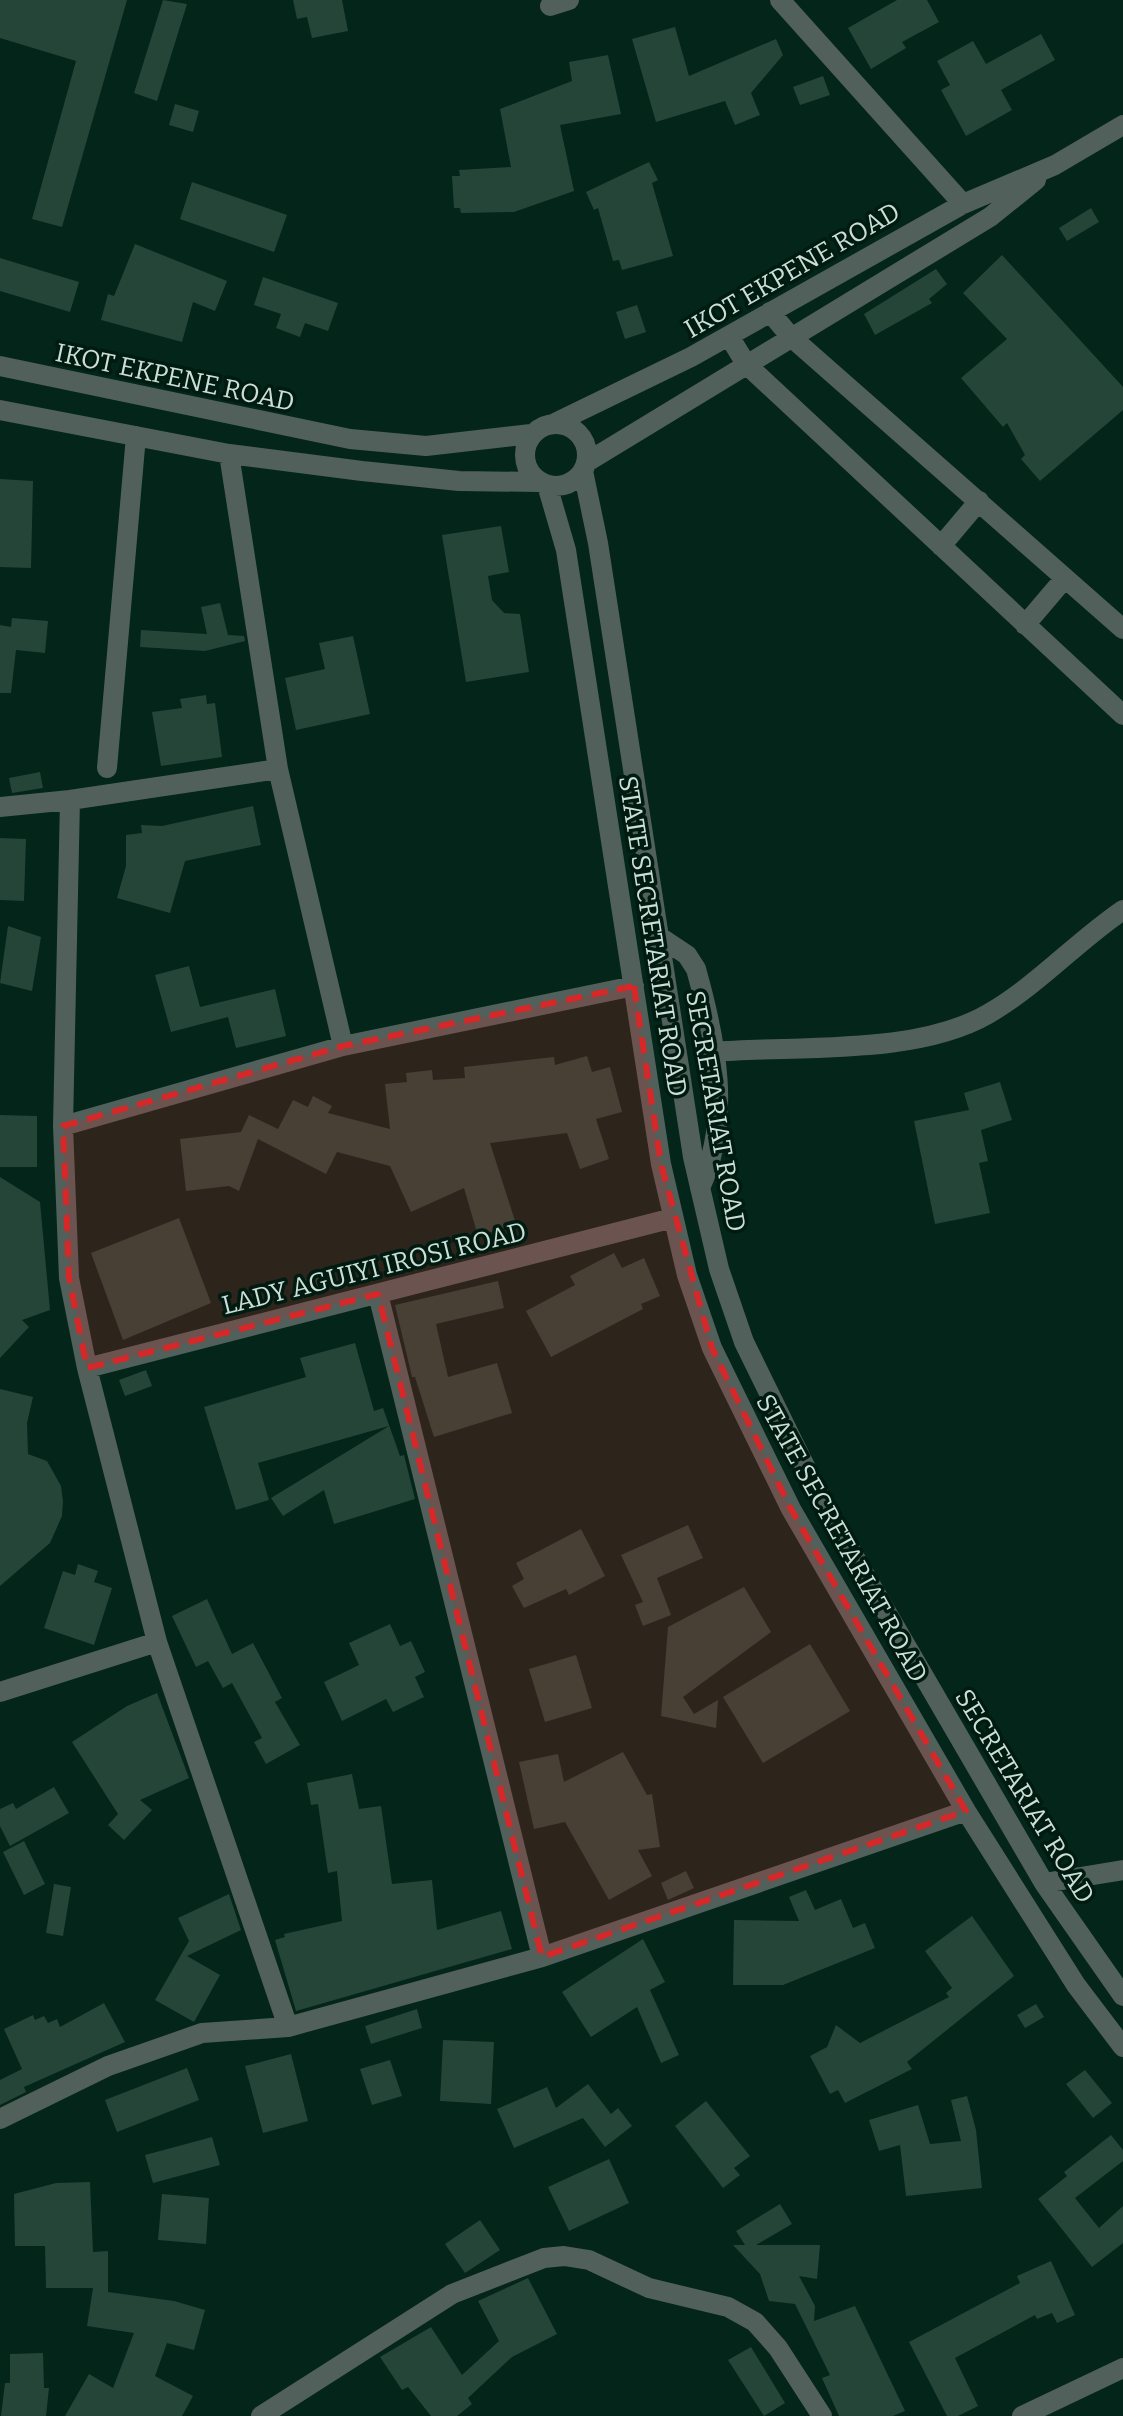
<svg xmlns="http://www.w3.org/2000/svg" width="1123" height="2416" font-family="Bitter,serif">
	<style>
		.building { fill: #254539 }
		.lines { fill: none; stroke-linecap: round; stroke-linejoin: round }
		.minor { stroke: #51605a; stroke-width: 20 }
		.marked { fill: #d62828; fill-opacity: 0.2; stroke: #d62828; stroke-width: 6; stroke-dasharray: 16 10; stroke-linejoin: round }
		.labels { text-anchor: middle; stroke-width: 7; stroke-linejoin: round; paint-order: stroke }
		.street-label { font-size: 26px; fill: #ccded6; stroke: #001b11 }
	</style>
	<rect width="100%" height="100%" fill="#03251a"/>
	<path class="building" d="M0,0H127L62,227L32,219L76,61L0,38Z
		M163,0L187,4L157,101L134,93Z
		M293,0H342L348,31L312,38L307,17L297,19Z
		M897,0H927L939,22L902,42L906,48L871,69L848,28Z
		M675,27L689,76L776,39L783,55L751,93L760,115L735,125L725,101L656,122L632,39Z
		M1041,34L1055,60L1001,90L1012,110L966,136L941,90L950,85L937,61L973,41L986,64Z
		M608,55L621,114L560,125L574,191L514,212L461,213L460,208H454L452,176H460L459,170L511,167L500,109L572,81L569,62Z
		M823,76L830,95L800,105L793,87Z
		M175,104L199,111L193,132L169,125Z
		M649,162L658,180L652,183L673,256L622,270L619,260L613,261L598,208L594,210L586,192Z
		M192,182L287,215L274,252L180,219Z
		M1091,208L1099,222L1067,241L1059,228Z
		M135,244L227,281L215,311L193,302L182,342L101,320L108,294L114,296Z
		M1002,255L1123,387V410L1040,481L1021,459L1025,455L1007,423L1003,427L961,378L1007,339L963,293Z
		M0,258L79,282L70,312L0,291Z
		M936,269L947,284L929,299L932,303L875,335L864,314Z
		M263,277L338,303L328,331L305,323L300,337L276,328L281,314L254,305Z
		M637,305L646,332L625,339L616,312Z
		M0,479L33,481L31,568L0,567Z
		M501,526L509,572L488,576L492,600L504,613L520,614L529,672L466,682L442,535Z
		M220,603L228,635L244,636L245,641L205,651L140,647L141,630L207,634L201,607Z
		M12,618L48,621L45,653L16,650L11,693H0V625L11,627Z
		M353,636L370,714L296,730L285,678L325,669L319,643Z
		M206,695L207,704L215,703L222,757L161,766L152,712L182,708L180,699Z
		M40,772L43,788L12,793L9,778Z
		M253,806L261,845L185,861L170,913L117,898L126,866V835L142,833L141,825L162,826Z
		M0,838L26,839L24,901L0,900Z
		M8,926L41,937L32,991L0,983Z
		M189,966L200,1007L275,989L286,1036L236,1048L228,1017L171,1032L155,975Z
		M587,1056L592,1072L610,1067L622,1112L596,1119L609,1159L580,1169L567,1133L490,1143L516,1224L478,1236L464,1188L411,1212L390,1166L337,1152L326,1174L258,1139L239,1191L229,1186L186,1191L180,1139L241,1132L249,1115L278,1129L293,1100L308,1107L313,1096L332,1106L328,1113L390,1129L385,1084L407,1082L406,1073L432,1070L433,1080L465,1078L464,1067L554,1057L555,1065Z
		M1000,1082L1012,1120L981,1130L988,1161L979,1163L990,1213L935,1224L914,1121L969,1110L964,1093Z
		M0,1115L37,1116V1167H0Z
		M0,1177L40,1202L50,1310L22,1320L29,1327L0,1358Z
		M179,1218L211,1303L123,1340L91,1253Z
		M614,1253L622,1268L644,1258L660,1296L641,1304L643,1309L551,1357L526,1311L575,1285L570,1276Z
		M324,1273L329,1288L302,1297L297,1282Z
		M498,1281L504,1308L436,1324L448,1377L497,1363L512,1413L434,1437L415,1377H412L395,1305Z
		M355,1343L374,1411L383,1408L400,1456L404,1455L415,1499L334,1524L324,1490L283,1516L271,1498L389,1426L258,1463L269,1500L236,1510L204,1407L306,1377L300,1358Z
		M146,1370L152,1386L125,1396L119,1380Z
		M0,1389L33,1397L27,1423L28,1454L47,1461L61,1486L63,1501L62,1516L50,1543L0,1586Z
		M688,1525L703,1558L657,1578L671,1615L643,1626L635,1605L643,1602L621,1555Z
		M581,1529L605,1576L569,1595L566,1589L524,1608L512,1586L524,1579L516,1563Z
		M78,1564L98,1571L94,1582L112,1588L94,1645L44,1628L63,1571L75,1575Z
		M744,1587L771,1632L683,1697L694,1714L718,1700L716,1728L661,1716L668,1627Z
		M207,1599L232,1654L253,1643L282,1698L275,1702L300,1745L266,1764L254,1742L262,1738L232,1683L223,1688L208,1661L196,1667L172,1616Z
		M390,1624L400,1646L411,1641L425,1672L415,1677L424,1697L393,1712L386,1699L342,1721L324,1682L359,1665L349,1643Z
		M810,1644L850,1711L763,1763L723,1697Z
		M576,1655L592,1708L545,1722L529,1669Z
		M157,1693L189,1778L140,1800L152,1810L124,1840L108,1825L118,1814L72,1742L127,1706Z
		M623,1752L647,1795L652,1794L660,1847L638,1850L652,1876L609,1900L565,1822L534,1829L519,1762L558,1754L564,1782Z
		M352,1774L359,1809L381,1806L392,1884L432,1880L437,1930L501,1911L512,1949L296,2011L275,1940L285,1937L284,1934L342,1921L337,1871L328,1873L318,1804L311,1805L307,1783Z
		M54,1787L69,1813L10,1846L0,1826V1809L13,1803L16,1809Z
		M24,1841L45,1884L24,1895L3,1852Z
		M686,1871L694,1888L668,1900L661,1883Z
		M54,1884L71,1887L63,1936L46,1933Z
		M806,1890L815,1910L841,1899L853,1928L865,1923L875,1948L783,1985H733L734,1920L799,1921L789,1897Z
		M229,1894L241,1930L187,1956L220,1975L194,2022L155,2000L189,1941L178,1918Z
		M972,1916L1014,1976L907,2062L912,2069L845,2103L838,2090L830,2094L810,2056L827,2047L836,2025L860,2043L949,1997L946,1993L952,1988L925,1951Z
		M643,1939L665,1982L650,1990L679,2055L661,2063L637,2007L591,2037L562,1992Z
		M104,2003L125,2042L24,2087L26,2092L0,2105V2080L22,2069L4,2029L33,2015L35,2020L44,2016L48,2023L57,2019L60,2027Z
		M1036,2004L1044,2017L1025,2028L1017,2015Z
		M417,2009L422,2028L371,2044L365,2026Z
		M443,2040L494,2042L491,2104L440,2101Z
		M291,2054L308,2121L263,2133L245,2066Z
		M390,2060L402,2096L372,2105L360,2069Z
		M187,2068L199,2100L117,2132L105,2100Z
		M1085,2070L1112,2103L1093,2118L1066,2084Z
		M588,2084L611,2114L618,2108L632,2126L605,2147L583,2118L514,2148L497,2109L547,2087L556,2108Z
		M967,2096L976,2130L982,2188L906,2196L900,2145L879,2151L869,2120L918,2105L930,2144L961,2141L951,2100Z
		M706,2101L750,2156L734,2168L740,2175L723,2188L675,2126Z
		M1111,2135L1123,2150V2161L1075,2198L1099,2228L1123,2206V2243L1092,2267L1038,2199L1067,2176L1064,2172Z
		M212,2137L220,2165L153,2183L145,2155Z
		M609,2159L629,2203L569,2231L548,2187Z
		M90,2182L93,2252L108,2251V2292L174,2301L205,2310L194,2350L167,2343L155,2376L193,2396L182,2416H65L89,2374L113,2388L134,2333L87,2326L93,2288H46L45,2246H15L14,2194L56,2183Z
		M162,2194L209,2198L206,2244L158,2240Z
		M780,2204L792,2224L756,2245H820L817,2279L799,2276L815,2306L814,2321L855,2306L905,2411L893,2416H839L822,2378L830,2375L795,2304L769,2301L760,2274L733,2245H745L736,2231Z
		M480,2220L500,2250L465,2273L445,2244Z
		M1051,2261L1075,2315L1057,2323L1052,2313L1037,2319L1035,2315L955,2358L978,2406L958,2416H947L909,2342L1020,2283L1017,2276Z
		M528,2278L557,2334L512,2357L468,2398L472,2404L457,2416H431L408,2387L402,2390L380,2357L431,2327L462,2375L499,2341L478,2301Z
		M751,2347L785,2403L764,2416L728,2360Z
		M43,2353L44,2388H49L46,2416H1L5,2383H10V2354Z"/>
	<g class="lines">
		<path class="minor" d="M780,0L963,204
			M550,6L569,0
			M770,312L790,336L1123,629
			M729,336L746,364L1123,715
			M0,366L350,439L426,446L531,434
			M0,410L229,454L362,471L459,481L539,482
			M555,423L691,357L963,204L1055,165L1123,125
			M525 455a31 31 0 1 1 62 0a31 31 0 1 1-62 0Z
			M229,454L278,769
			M587,462L990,217L1036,180
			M583,471L598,543L693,1157L719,1269L744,1342L823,1503L1044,1883L1123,1996
			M547,485L566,550L661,1164L687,1275L712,1348L791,1509L966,1811L1076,1985L1123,2047
			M941,546L979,501
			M1025,625L1065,578
			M107,768L136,436
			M70,800L63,1126L69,1278L87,1368L157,1642L288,2027L542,1957L966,1811
			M0,807L70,800L278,769L343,1046
			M660,937L687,955L696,969C716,1040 732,1119 700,1188
			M713,1052C797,1045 915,1056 988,1014C1038,985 1076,942 1123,910
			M63,1126L343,1046L634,986
			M378,1294L542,1957
			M87,1368L673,1218
			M0,1692L157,1642
			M1044,1883L1123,1870
			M0,2119L108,2066L202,2033L288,2027
			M261,2416L452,2294L544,2258L564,2256L589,2260L649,2288L728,2307L755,2322L778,2348L822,2416
			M1022,2416L1123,2368"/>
	</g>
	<path class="marked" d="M634,986L661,1164L712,1348L791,1509L966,1811L542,1957L378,1294L87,1368L69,1278L63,1126L343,1046Z"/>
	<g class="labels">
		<g class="street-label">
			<text transform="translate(792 270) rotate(-30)" y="9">IKOT EKPENE ROAD</text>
			<text transform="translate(175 377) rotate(12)" y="9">IKOT EKPENE ROAD</text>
			<text transform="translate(653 936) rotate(81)" y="9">STATE SECRETARIAT ROAD</text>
			<text transform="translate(716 1111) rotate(80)" y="9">SECRETARIAT ROAD</text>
			<text transform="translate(374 1268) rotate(-14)" y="9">LADY AGUIYI IROSI ROAD</text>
			<text transform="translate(842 1538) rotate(61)" y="9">STATE SECRETARIAT ROAD</text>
			<text transform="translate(1025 1796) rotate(59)" y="9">SECRETARIAT ROAD</text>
		</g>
	</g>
</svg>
